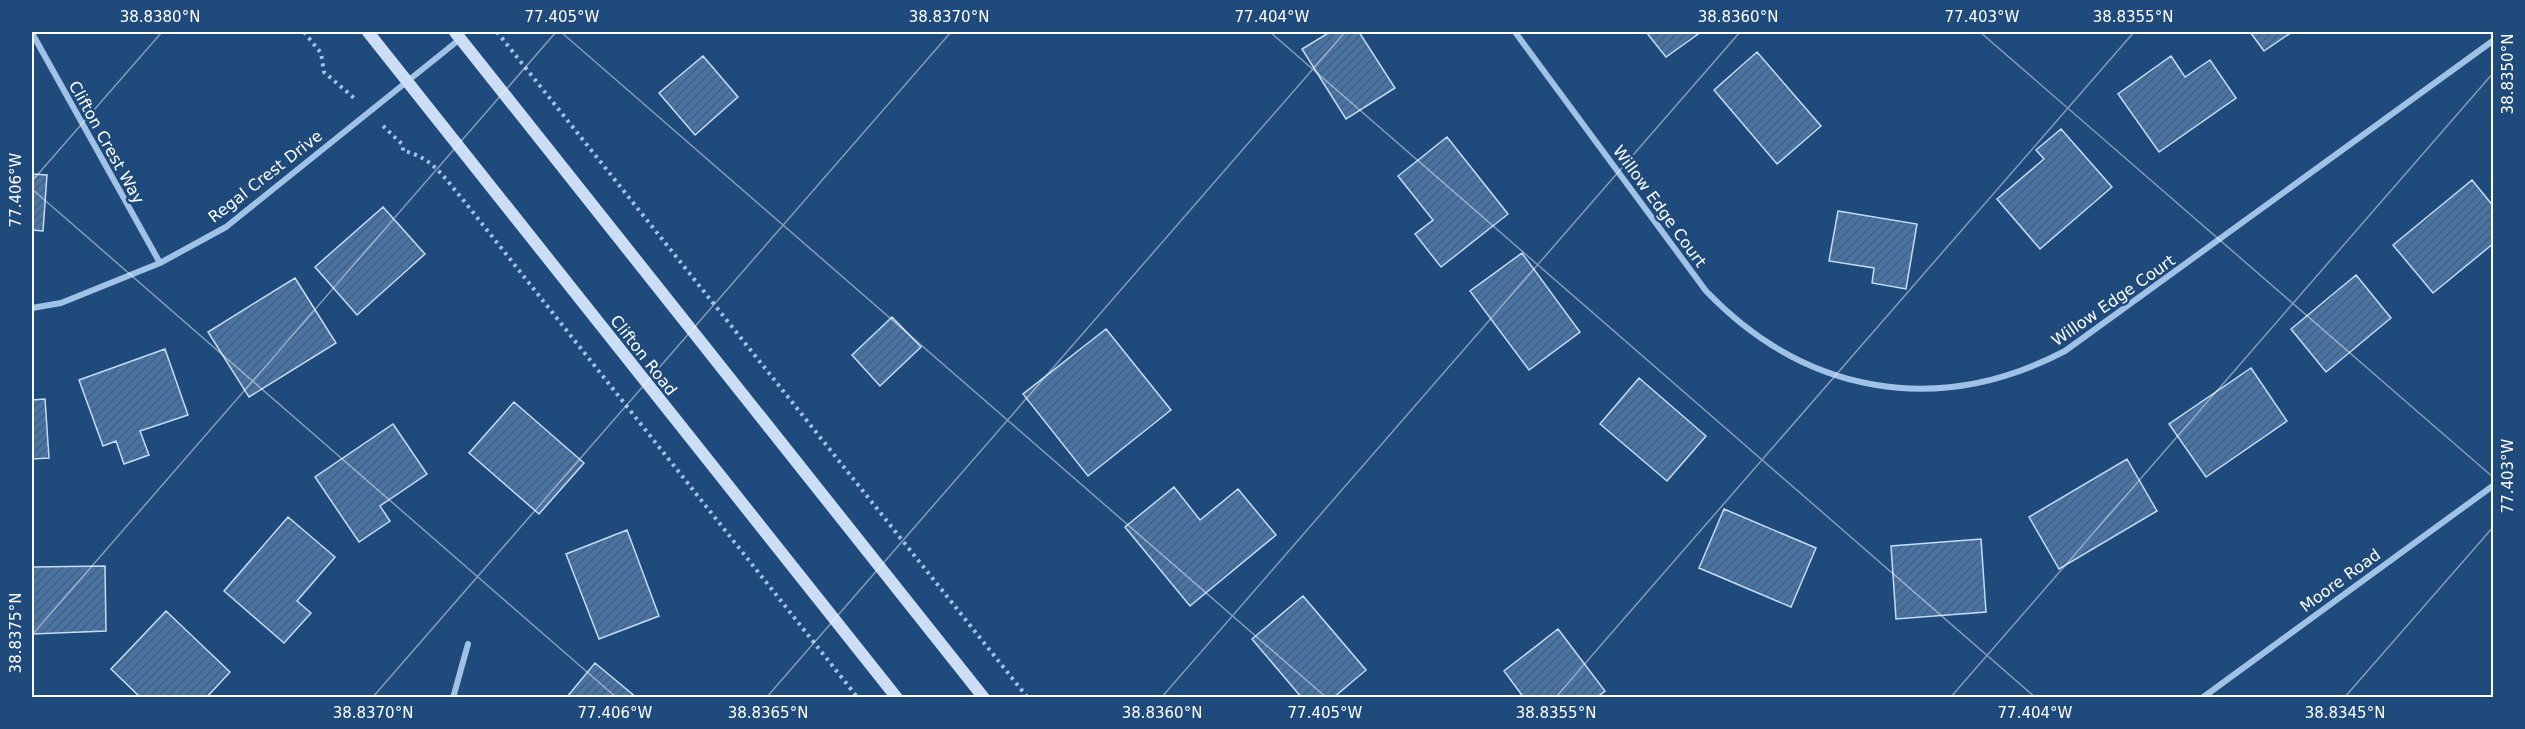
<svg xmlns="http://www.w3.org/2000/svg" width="2525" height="729" font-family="'DejaVu Sans',sans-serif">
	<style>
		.building { fill: url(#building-hatch); stroke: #c5dcf5; stroke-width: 1.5 }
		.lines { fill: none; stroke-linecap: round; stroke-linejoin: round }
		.path { stroke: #a1c2e7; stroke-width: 4; stroke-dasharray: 3 4.5; stroke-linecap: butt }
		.minor { stroke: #a1c2e7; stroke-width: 6 }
		.secondary { stroke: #cbdef5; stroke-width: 12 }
		.ticks { fill: none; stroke: #fff; stroke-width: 1.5; stroke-opacity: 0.45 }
		.labels { text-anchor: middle; stroke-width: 5; stroke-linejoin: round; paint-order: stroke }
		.street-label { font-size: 16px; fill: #fff; stroke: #1f4a7c }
		.neatline { fill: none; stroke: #fff; stroke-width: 2 }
		.ticks-label { font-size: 15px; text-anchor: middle; fill: #fff }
	</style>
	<defs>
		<pattern id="building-hatch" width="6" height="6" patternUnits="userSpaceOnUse" patternTransform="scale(1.5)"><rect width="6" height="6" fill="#4873a5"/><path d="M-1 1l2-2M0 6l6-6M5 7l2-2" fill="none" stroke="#4a5e74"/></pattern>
	</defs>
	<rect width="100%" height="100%" fill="#1f4a7c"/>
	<path class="building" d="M1330,32H1359L1395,88L1346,119L1302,49Z
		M1646,32H1701L1666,57Z
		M2250,32H2292L2264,51Z
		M1757,52L1821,126L1777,164L1714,90Z
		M703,56L738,97L695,135L659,93Z
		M2171,56L2185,77L2210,60L2236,98L2159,152L2118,94Z
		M2061,129L2112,187L2040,249L1997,199L2044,159L2036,150Z
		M1447,137L1508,214L1441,267L1415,234L1433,220L1398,176Z
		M32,174L47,175L43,231L32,230Z
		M2472,180L2494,207V243L2433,293L2393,245Z
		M383,207L425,254L357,315L315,267Z
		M1838,211L1917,224L1906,289L1872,283L1874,268L1829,261Z
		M1522,253L1580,332L1529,370L1470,291Z
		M2356,275L2391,318L2326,372L2291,329Z
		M295,278L336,343L249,397L208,332Z
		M892,317L921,347L880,386L852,355Z
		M1106,329L1171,410L1088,476L1023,394Z
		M165,349L188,415L140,431L149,455L124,464L116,441L103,446L79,380Z
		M2251,368L2287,421L2206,477L2169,424Z
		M1639,378L1706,436L1667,481L1600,424Z
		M45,399L49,458L32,459V400Z
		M514,402L584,463L539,514L469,453Z
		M393,424L427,474L380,506L390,521L359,542L315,477Z
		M2127,459L2157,511L2059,569L2029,517Z
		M1174,487L1200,520L1238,489L1276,535L1190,606L1125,527Z
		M1724,509L1816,548L1791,607L1699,568Z
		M288,517L335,557L297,601L311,613L284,643L224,591Z
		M627,530L659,616L599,639L566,554Z
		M1981,539L1986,612L1896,619L1891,546Z
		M105,566L106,631L32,634V567Z
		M1303,596L1366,670L1333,698H1302L1252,639Z
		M166,611L230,672L206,698H141L111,669Z
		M1558,629L1605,691L1596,698H1524L1504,671Z
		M595,663L637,698H566Z"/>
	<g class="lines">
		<path class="path" d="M304,32L321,53L324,72L354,98
			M497,32L1028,698
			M383,126L403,145V151C432,156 446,180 464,201L858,698"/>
		<path class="minor" d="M1515,32L1706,291C1805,394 1937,418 2065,351L2494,40
			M32,33L160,263
			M32,308L61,303L160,263L226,227L460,39
			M453,698L468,644
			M2202,698L2494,485"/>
		<path class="secondary" d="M368,32L897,698
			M455,32L984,698"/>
	</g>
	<path class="ticks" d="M561,32L1327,698M1270,32L2036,698M1980,32L2494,478M32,181L162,32M32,189L617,698M32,635L556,32M372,698L951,32M766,698L1345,32M1161,698L1740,32M1555,698L2134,32M1950,698L2494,72M2344,698L2494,526"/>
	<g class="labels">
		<g class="street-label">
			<text transform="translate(107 142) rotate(61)" y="6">Clifton Crest Way</text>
			<text transform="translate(265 176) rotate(-38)" y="6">Regal Crest Drive</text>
			<text transform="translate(1660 206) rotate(54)" y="6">Willow Edge Court</text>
			<text transform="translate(2113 300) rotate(-35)" y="6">Willow Edge Court</text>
			<text transform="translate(644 355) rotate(52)" y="6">Clifton Road</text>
			<text transform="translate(2340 580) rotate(-36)" y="6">Moore Road</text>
		</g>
	</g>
	<rect width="2525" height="729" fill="none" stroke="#1f4a7c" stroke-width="66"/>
	<rect x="33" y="33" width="2459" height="663" class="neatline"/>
	<g class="ticks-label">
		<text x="160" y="22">38.8380°N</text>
		<text x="562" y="22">77.405°W</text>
		<text x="949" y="22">38.8370°N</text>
		<text x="1272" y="22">77.404°W</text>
		<text x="1738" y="22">38.8360°N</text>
		<text x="1982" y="22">77.403°W</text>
		<text x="2133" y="22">38.8355°N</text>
		<text transform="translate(2508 74) rotate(-90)" y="5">38.8350°N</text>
		<text transform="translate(16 190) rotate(-90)" y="5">77.406°W</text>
		<text transform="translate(2508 476) rotate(-90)" y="5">77.403°W</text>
		<text transform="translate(16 633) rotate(-90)" y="5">38.8375°N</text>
		<text x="373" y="718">38.8370°N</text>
		<text x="615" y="718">77.406°W</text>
		<text x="768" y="718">38.8365°N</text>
		<text x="1162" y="718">38.8360°N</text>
		<text x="1325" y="718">77.405°W</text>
		<text x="1556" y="718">38.8355°N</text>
		<text x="2035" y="718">77.404°W</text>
		<text x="2345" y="718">38.8345°N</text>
	</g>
</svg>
